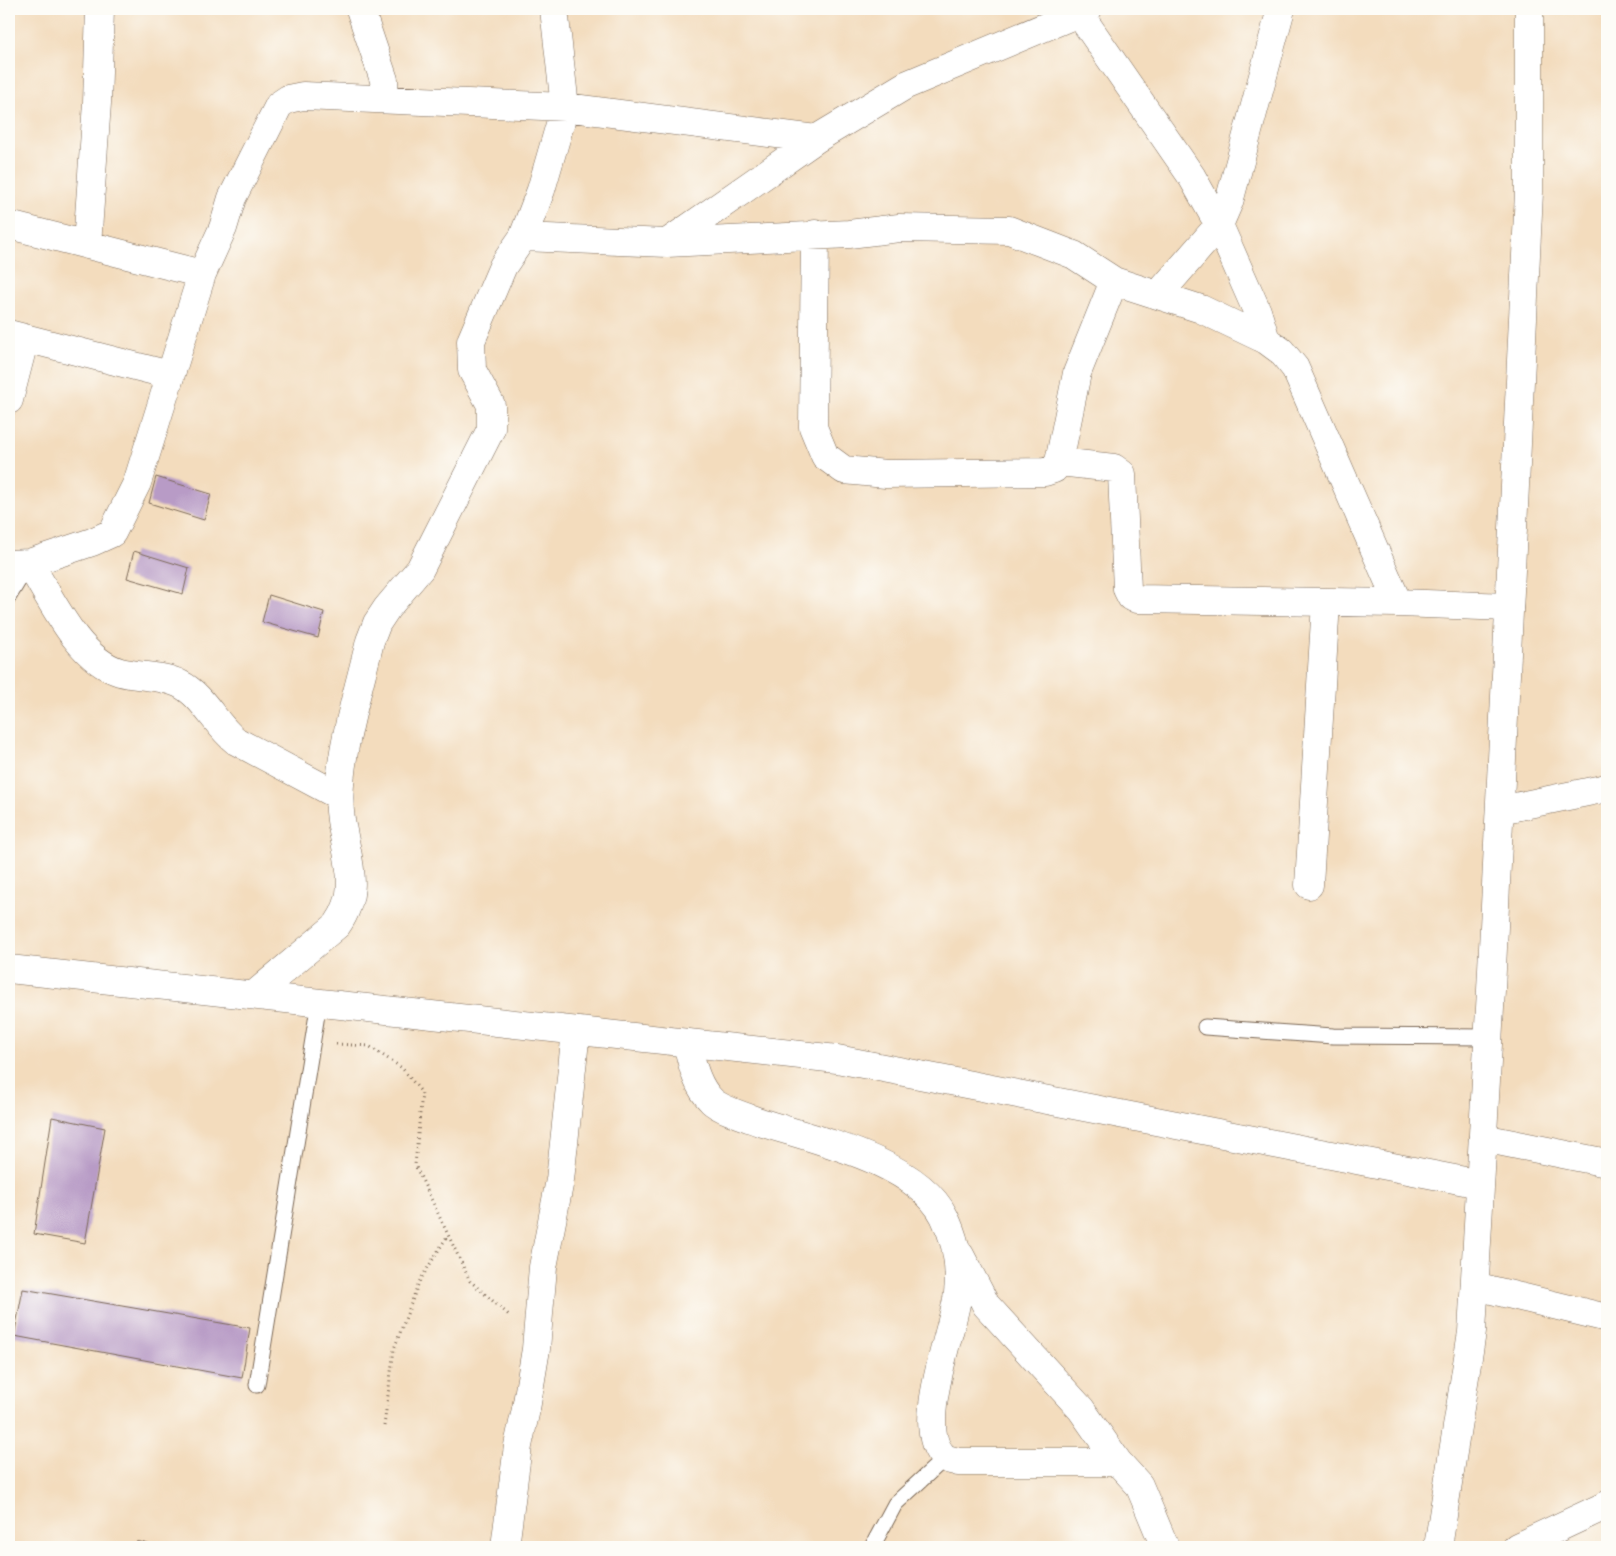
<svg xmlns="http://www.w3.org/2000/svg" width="1616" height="1556" font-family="Dekko,sans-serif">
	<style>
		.building { fill: #b89bc6 }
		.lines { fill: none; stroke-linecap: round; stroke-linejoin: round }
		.service-casing { stroke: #7b6856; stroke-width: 17 }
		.minor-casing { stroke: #7b6856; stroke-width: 29 }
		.tertiary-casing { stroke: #7b6856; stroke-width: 29 }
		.path { stroke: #7b6856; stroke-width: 3; stroke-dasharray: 1 4; stroke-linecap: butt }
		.service { stroke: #fff; stroke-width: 15 }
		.minor { stroke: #fff; stroke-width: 28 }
		.tertiary { stroke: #fff; stroke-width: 28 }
	</style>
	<rect width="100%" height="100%" fill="#fdfcf7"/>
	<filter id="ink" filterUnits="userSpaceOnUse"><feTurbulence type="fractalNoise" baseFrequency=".02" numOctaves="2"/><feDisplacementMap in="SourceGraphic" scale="10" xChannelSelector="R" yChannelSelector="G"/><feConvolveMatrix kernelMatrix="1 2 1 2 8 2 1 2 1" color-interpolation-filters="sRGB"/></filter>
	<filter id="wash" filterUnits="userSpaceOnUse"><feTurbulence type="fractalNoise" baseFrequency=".0096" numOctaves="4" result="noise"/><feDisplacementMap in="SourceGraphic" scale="20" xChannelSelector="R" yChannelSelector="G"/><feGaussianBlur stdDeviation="1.12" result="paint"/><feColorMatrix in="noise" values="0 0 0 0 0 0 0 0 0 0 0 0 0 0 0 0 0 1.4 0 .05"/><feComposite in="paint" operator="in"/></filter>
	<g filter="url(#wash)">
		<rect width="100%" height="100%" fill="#f3dcbd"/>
		<g id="blocks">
			<path class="building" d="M156,477L211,494L204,520L149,503Z
				M134,551L189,568L183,594L127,578Z
				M269,595L324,612L318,638L262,622Z
				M52,1117L105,1128L85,1243L34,1234Z
				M23,1289L250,1328L242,1378L14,1336Z
				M137,1541L158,1547H136Z"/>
		</g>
	</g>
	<g filter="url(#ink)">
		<use href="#blocks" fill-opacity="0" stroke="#7b6856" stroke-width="1"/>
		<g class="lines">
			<defs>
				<path id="service" d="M9,596L29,563
					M1205,1027L1333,1036L1489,1037
					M257,1385L319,1002
					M872,1547L895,1504L945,1458"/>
				<path id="minor" d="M360,9L384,80L385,98
					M1076,9L1192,177L1219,225L1257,311L1266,340
					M9,225L202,274
					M815,234L813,427L825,456L844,470L886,474L1045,472L1054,469L1059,462L1077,373L1114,281
					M523,237L667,243L849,234L899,228L1009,230L1074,255L1114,281L1201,309L1266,340L1281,351L1295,368L1398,603
					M667,243L816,139L906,85L1088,9
					M87,245L97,103L100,9
					M1158,295L1219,225L1229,202L1281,9
					M9,334L170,375
					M9,400L25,338
					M1059,462L1114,468L1122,474L1127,589L1131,597L1137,599L1398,603L1509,607
					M29,563C51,598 78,660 120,672C139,677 163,675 180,684C204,696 215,725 236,741L339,796
					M9,564L29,563L92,542L112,533L137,483L202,274L223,228L232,198L279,105L288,99L303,96L565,107L816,139
					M1500,810L1607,788
					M1309,885L1326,602
					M254,995L337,925C362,890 347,859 341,820C333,768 358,693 370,641L377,623L387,608L420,569L491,429V405L472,370L471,341L503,266L523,237L541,190L565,107L554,9
					M687,1043C692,1063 696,1086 712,1101C720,1109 749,1118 760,1122C816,1140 916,1161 944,1216C956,1240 961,1265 958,1293C954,1329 912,1429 944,1457C947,1460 953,1460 958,1462H1118L1139,1485L1165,1547
					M1483,1138L1607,1163
					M960,1255L986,1305L1081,1409L1118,1462
					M1475,1286L1607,1318
					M505,1547L518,1446L526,1409L536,1349L543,1267L560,1180L576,1031
					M1517,1547L1607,1505"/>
				<path id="tertiary" d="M9,969L837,1059L1480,1184
					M1438,1547L1472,1332L1491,990L1529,192V9"/>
			</defs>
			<use href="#service" class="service-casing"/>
			<use href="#minor" class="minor-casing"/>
			<use href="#tertiary" class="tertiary-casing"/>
			<path class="path" d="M336,1044L369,1046L402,1068L422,1093L415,1165L470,1281L510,1316
				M384,1426L394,1349L419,1282L448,1235"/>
			<use href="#service" class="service"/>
			<use href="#minor" class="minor"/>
			<use href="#tertiary" class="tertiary"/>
		</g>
	</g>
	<rect width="1616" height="1556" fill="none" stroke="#fdfcf7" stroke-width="30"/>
</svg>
